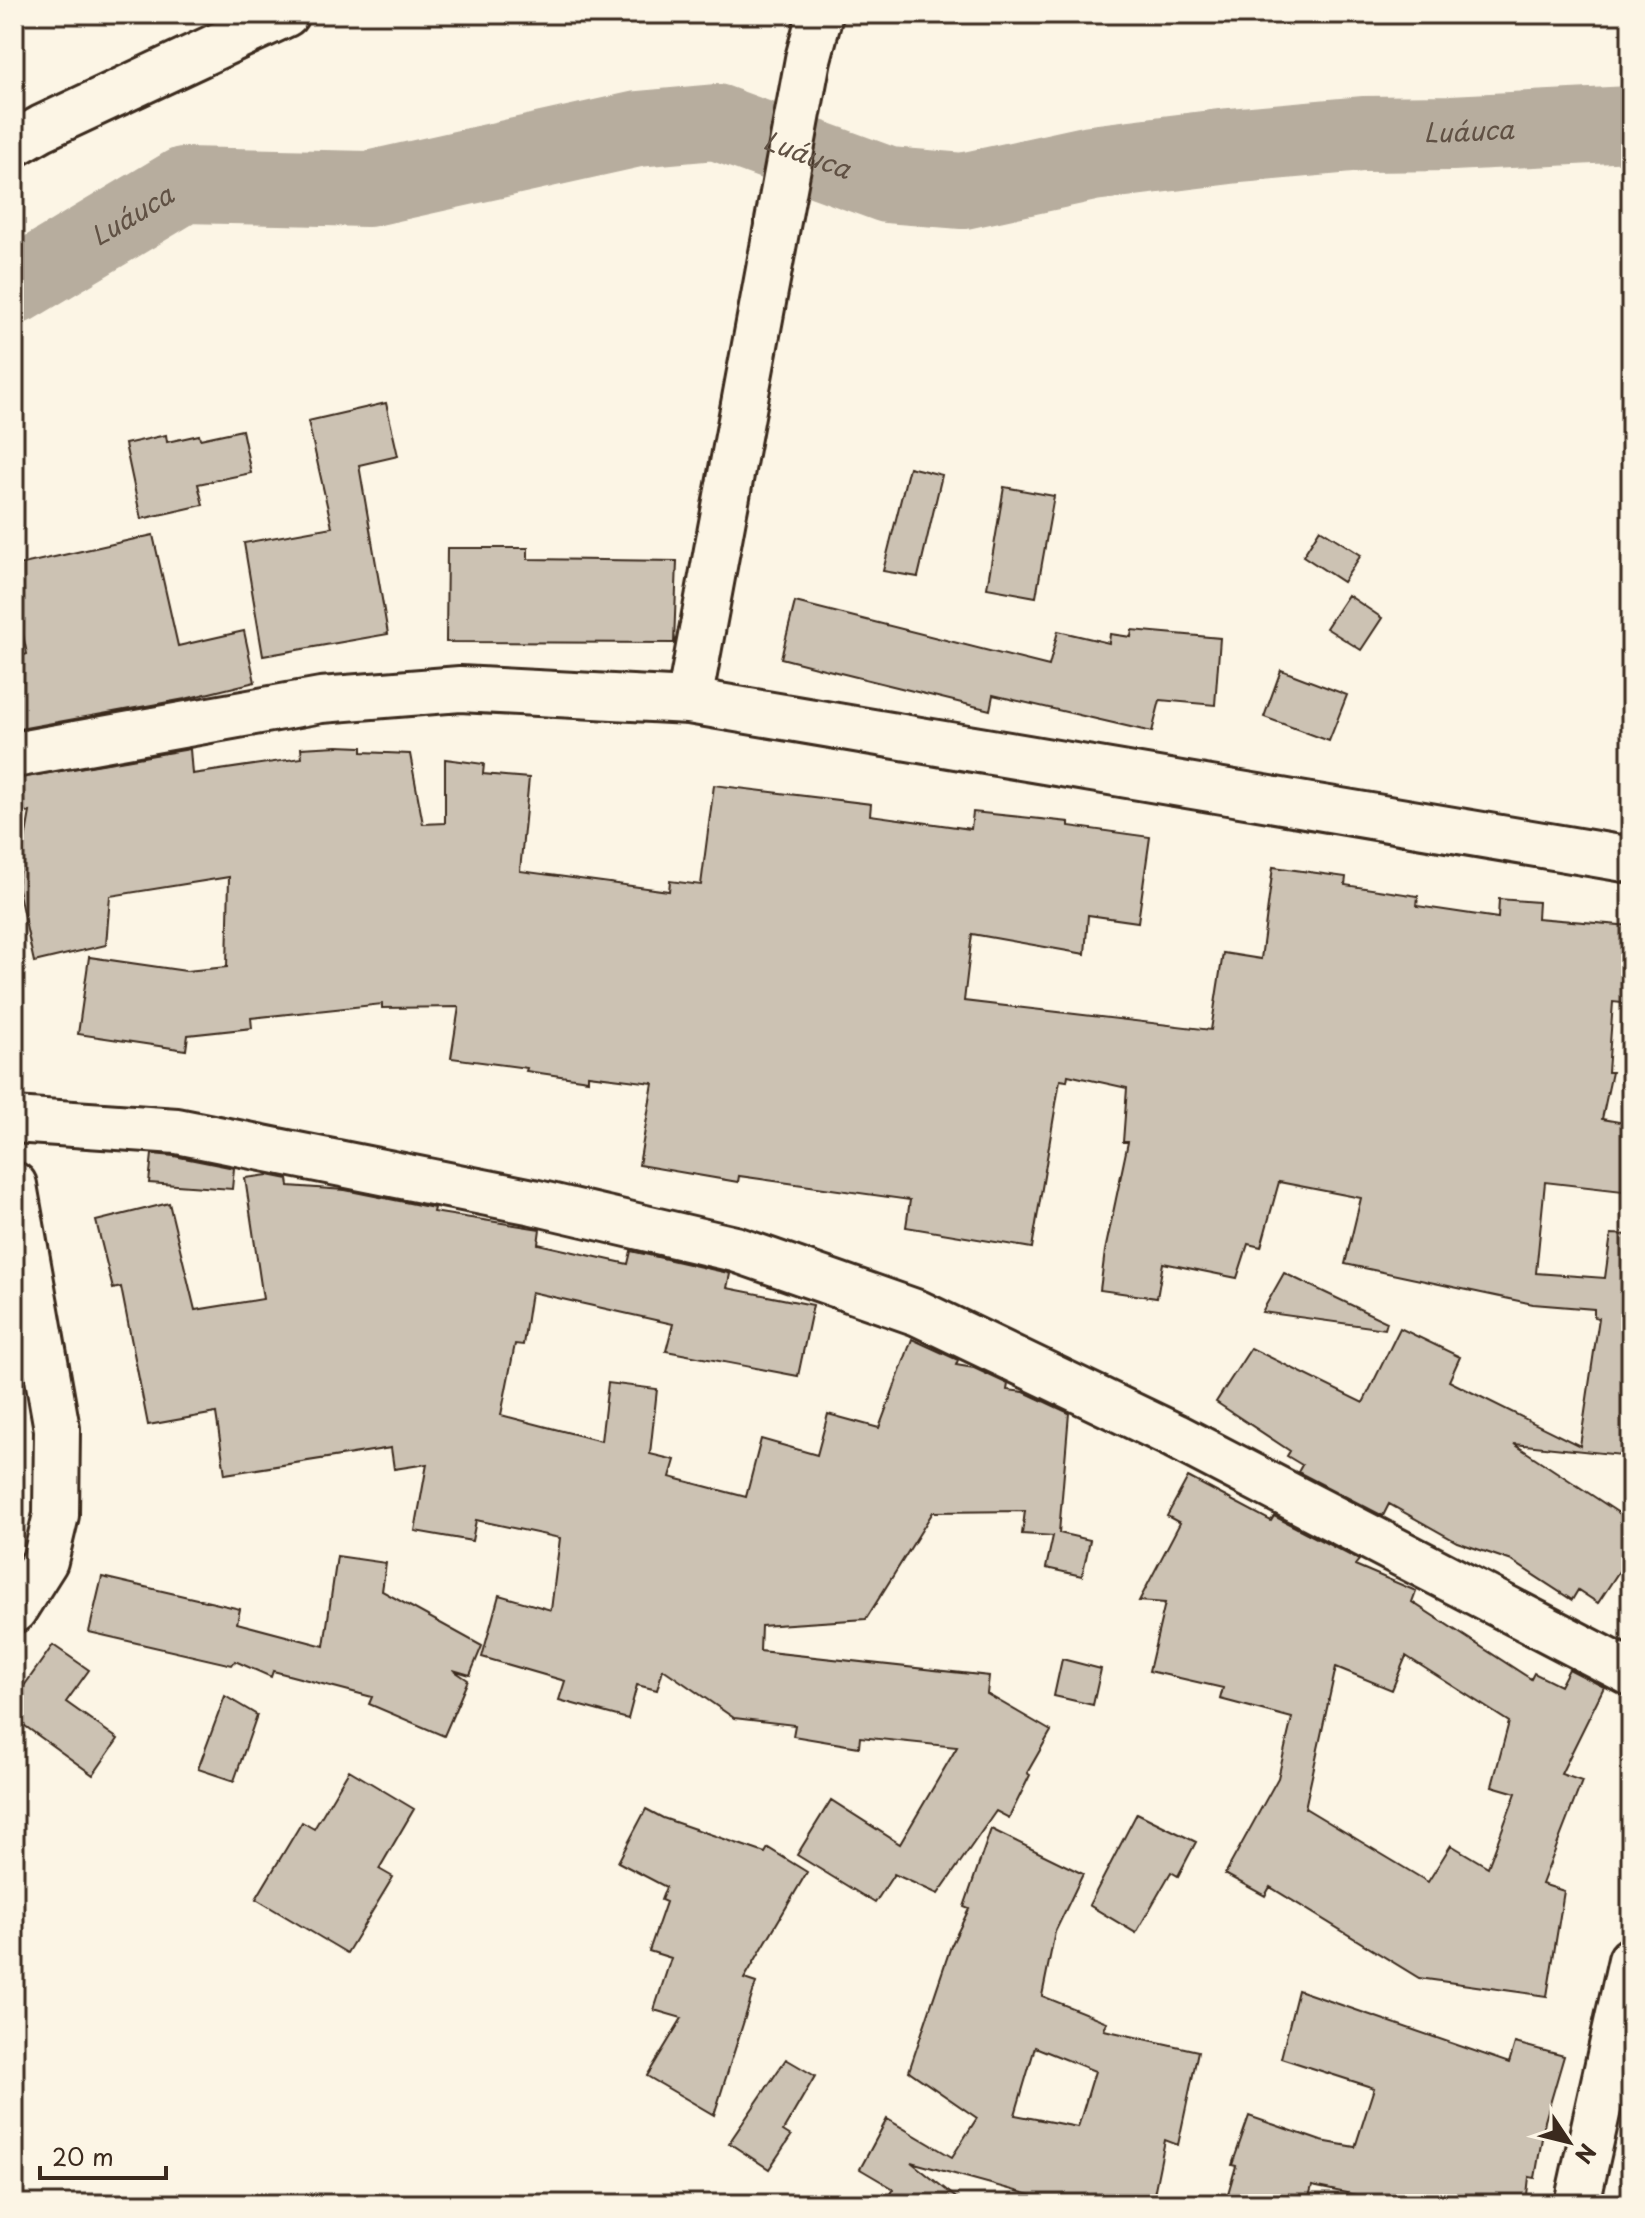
<svg xmlns="http://www.w3.org/2000/svg" width="1645" height="2218" font-family="'Playpen Sans',sans-serif">
	<style>
		.lines { fill: none; stroke-linecap: round; stroke-linejoin: round }
		.river { stroke: #b7ad9e; stroke-width: 76 }
		.building { fill: #ccc2b3; stroke: #3b2a1e; stroke-width: 2; fill-rule: evenodd }
		.street-casing { stroke: #3b2a1e; stroke-width: 50 }
		.primary-casing { stroke: #3b2a1e; stroke-width: 50 }
		.street { stroke: #fcf5e5; stroke-width: 44 }
		.primary { stroke: #fcf5e5; stroke-width: 44 }
		.labels { text-anchor: middle; stroke-width: 6; stroke-linejoin: round; paint-order: stroke }
		.water-label { font-size: 26px; font-style: italic; fill: #605144; stroke: #fcf5e5 }
	</style>
	<rect width="100%" height="100%" fill="#fcf5e5"/>
	<filter id="ink" filterUnits="userSpaceOnUse"><feTurbulence type="fractalNoise" baseFrequency=".0125" numOctaves="2"/><feDisplacementMap in="SourceGraphic" scale="16" xChannelSelector="R" yChannelSelector="G"/><feConvolveMatrix kernelMatrix="1 2 1 2 8 2 1 2 1" color-interpolation-filters="sRGB"/></filter>
	<g filter="url(#ink)">
		<g class="lines">
			<path class="river" id="s1" d="M14,287L184,185L368,189L638,129L716,122L888,185L963,191L1092,163L1229,146L1363,134L1452,133L1631,124"/>
		</g>
		<path class="building" d="M386,403L398,456L359,465L388,634L263,656L244,543L332,527L308,421Z
			M242,430L251,473L198,484L203,505L141,519L125,444L166,435L167,442L199,435L200,439Z
			M909,467L942,475L918,577L883,571Z
			M1004,487L1054,496L1036,597L987,588Z
			M1320,529L1361,555L1343,582L1303,556Z
			M153,535L178,646L244,631L255,682L185,699L14,730V658L27,654L14,592V566Z
			M447,548H528V559L677,561L674,643L446,642Z
			M1348,595L1382,618L1361,650L1326,628Z
			M795,602L1049,666L1058,631L1109,643L1110,634L1131,637L1132,630L1220,638L1215,705L1160,700L1152,732L993,695L990,710L816,667L781,658Z
			M1281,670L1347,695L1329,741L1264,717Z
			M337,746L362,747V752L410,754L423,824L445,823V759L484,764L483,774L529,778L520,871L669,891L670,881L701,885L714,785L871,804L870,815L971,829L973,812L1069,822V826L1150,837L1138,922L1088,915L1085,954L972,934L964,1001L1211,1030L1223,953L1261,959L1273,867L1346,877L1345,885L1418,896L1417,906L1498,918L1499,899L1538,902L1537,918L1631,926V1004L1613,1002L1608,1072H1612L1602,1119L1631,1124V1192L1545,1182L1536,1273L1605,1278L1611,1234L1631,1235V1456L1514,1444L1631,1521V1553L1598,1603L1578,1590L1572,1600L1512,1561L1457,1542L1389,1504L1383,1516L1298,1472L1302,1465L1287,1456L1290,1451L1216,1402L1251,1348L1363,1403L1400,1328L1460,1357L1449,1381L1580,1446L1599,1318L1594,1317V1309L1533,1304L1345,1264L1361,1198L1279,1182L1261,1247L1248,1244L1237,1278L1163,1263L1157,1298L1100,1290L1105,1251L1128,1142H1123L1127,1088L1068,1075L1067,1081L1060,1080L1032,1248L906,1227L910,1200L739,1176L738,1182L639,1165L653,1083L588,1075V1080L526,1071L527,1068L451,1058L459,1007L382,1008V1004L251,1018L252,1028L188,1035L186,1050L78,1034L89,957L186,971L227,967L229,877L110,896L106,945L34,962L17,885L30,812L14,815V779L190,749L192,774L302,758L301,748Z
			M152,1154L174,1156L234,1168L232,1189L149,1183Z
			M268,1175L288,1179L289,1186L345,1190L434,1208L433,1212L540,1229L538,1244L628,1264L631,1251L728,1273L730,1274L727,1288L813,1305L798,1376L666,1351L673,1324L531,1292L523,1345L515,1344L501,1415L601,1441L608,1383L657,1389L650,1454L675,1460L670,1477L746,1497L761,1439L817,1455L828,1414L879,1428L912,1339L958,1360L956,1365L974,1368L1008,1384L1007,1390L1024,1392L1069,1413L1059,1533L1090,1540L1082,1576L1046,1568L1053,1536L1022,1534L1025,1511L933,1512L866,1619L761,1626L760,1651L989,1676L987,1694L1051,1731L1027,1773L1030,1775L1009,1818L996,1811L938,1894L894,1874L875,1903L797,1855L831,1800L900,1844L957,1747L860,1737L859,1747L793,1736L795,1725L734,1718L663,1669L657,1690L637,1685L628,1719L559,1700L565,1681L482,1657L499,1595L551,1610L560,1538L476,1520L472,1541L415,1531L427,1464L394,1469L391,1448L225,1474L216,1413L148,1425L121,1287L113,1289L96,1221L169,1203L195,1310L263,1299L245,1178Z
			M1284,1273L1387,1322L1385,1329L1262,1312Z
			M1188,1477L1271,1521L1274,1516L1359,1560L1355,1565L1416,1591L1412,1602L1531,1679L1534,1673L1560,1686L1569,1669L1604,1687L1561,1774L1582,1781L1542,1884L1564,1891L1547,1996L1419,1978L1270,1887L1265,1896L1225,1874L1278,1778L1292,1718L1220,1699L1223,1688L1149,1671L1165,1603L1139,1601L1180,1523L1167,1516ZM1406,1656L1509,1722L1492,1786L1516,1793L1488,1867L1451,1845L1428,1882L1305,1808L1336,1667L1392,1690Z
			M337,1556L386,1563L382,1591L482,1646L470,1675L453,1670L468,1680L444,1736L369,1704L372,1697L273,1671L271,1677L235,1661L232,1665L89,1632L102,1577L240,1609L237,1623L324,1646Z
			M53,1645L89,1670L66,1702L118,1739L93,1775L14,1718V1700Z
			M1062,1659L1101,1669L1093,1705L1054,1696Z
			M225,1696L257,1715L234,1781L198,1769Z
			M349,1770L414,1809L379,1869L393,1877L347,1953L256,1899L302,1822L314,1829Z
			M646,1809L663,1818L765,1853L768,1848L807,1872L744,1979L756,1983L714,2115L647,2076L682,2018L654,2010L671,1958L649,1951L666,1902L661,1900L666,1887L618,1862Z
			M1137,1813L1196,1842L1178,1876L1171,1872L1136,1933L1089,1905Z
			M991,1829L1083,1874L1055,1932L1042,1996L1107,2022L1104,2030L1198,2051L1178,2145L1165,2140L1152,2204H1063L911,2162L964,2204H884L894,2189L860,2169L887,2119L952,2157L977,2118L909,2071L951,1946L969,1909L964,1907ZM1035,2047L1095,2071L1078,2127L1015,2115Z
			M1298,1990L1509,2063L1515,2043L1564,2056L1545,2121L1535,2178L1529,2177L1526,2204H1381V2200L1312,2186L1307,2204H1225L1236,2166L1232,2165L1249,2116L1321,2141L1355,2147L1374,2088L1281,2058Z
			M786,2059L815,2076L783,2131L791,2136L769,2169L729,2143Z"/>
		<g class="lines">
			<defs>
				<path id="street" d="M14,144L42,128L286,14
					M689,701L808,59L820,14
					M14,1120L177,1131L533,1202L735,1249L918,1313L1175,1436L1631,1673
					M14,1185L57,1429L56,1515L45,1561L14,1610
					M1577,2204L1631,1960"/>
				<path id="primary" d="M14,755L321,700L460,689L689,701L1631,860"/>
			</defs>
			<use href="#street" class="street-casing"/>
			<use href="#primary" class="primary-casing"/>
			<use href="#street" class="street"/>
			<use href="#primary" class="primary"/>
		</g>
	</g>
	<g class="labels">
		<g class="water-label">
			<text dy="9" stroke="none"><textPath href="#s1" startOffset="1506">Luáuca</textPath></text>
			<text dy="9" stroke="none"><textPath href="#s1" startOffset="834">Luáuca</textPath></text>
			<text dy="9" stroke="none"><textPath href="#s1" startOffset="138">Luáuca</textPath></text>
		</g>
	</g>
	<rect width="1645" height="2218" fill="none" stroke="#fcf5e5" stroke-width="48"/>
	<rect x="24" y="24" width="1597" height="2170" fill="none" stroke="#3b2a1e" stroke-width="3" filter="url(#ink)"/>
	<g transform="translate(1569 2142) rotate(125)" stroke="#fcf5e5" stroke-width="6" paint-order="stroke">
	<path d="M0-6L14 30L0 20L-14 30Z" fill="#3b2a1e"/>
	<text y="-12" font-size="22" font-weight="bold" text-anchor="middle" fill="#3b2a1e">N</text>
	</g>
	<path d="M40 2166v12h126v-12" fill="none" stroke="#3b2a1e" stroke-width="4"/>
	<text x="52" y="2166" font-size="24" fill="#3b2a1e" stroke="#fcf5e5" stroke-width="6" paint-order="stroke">20 m</text>
</svg>
